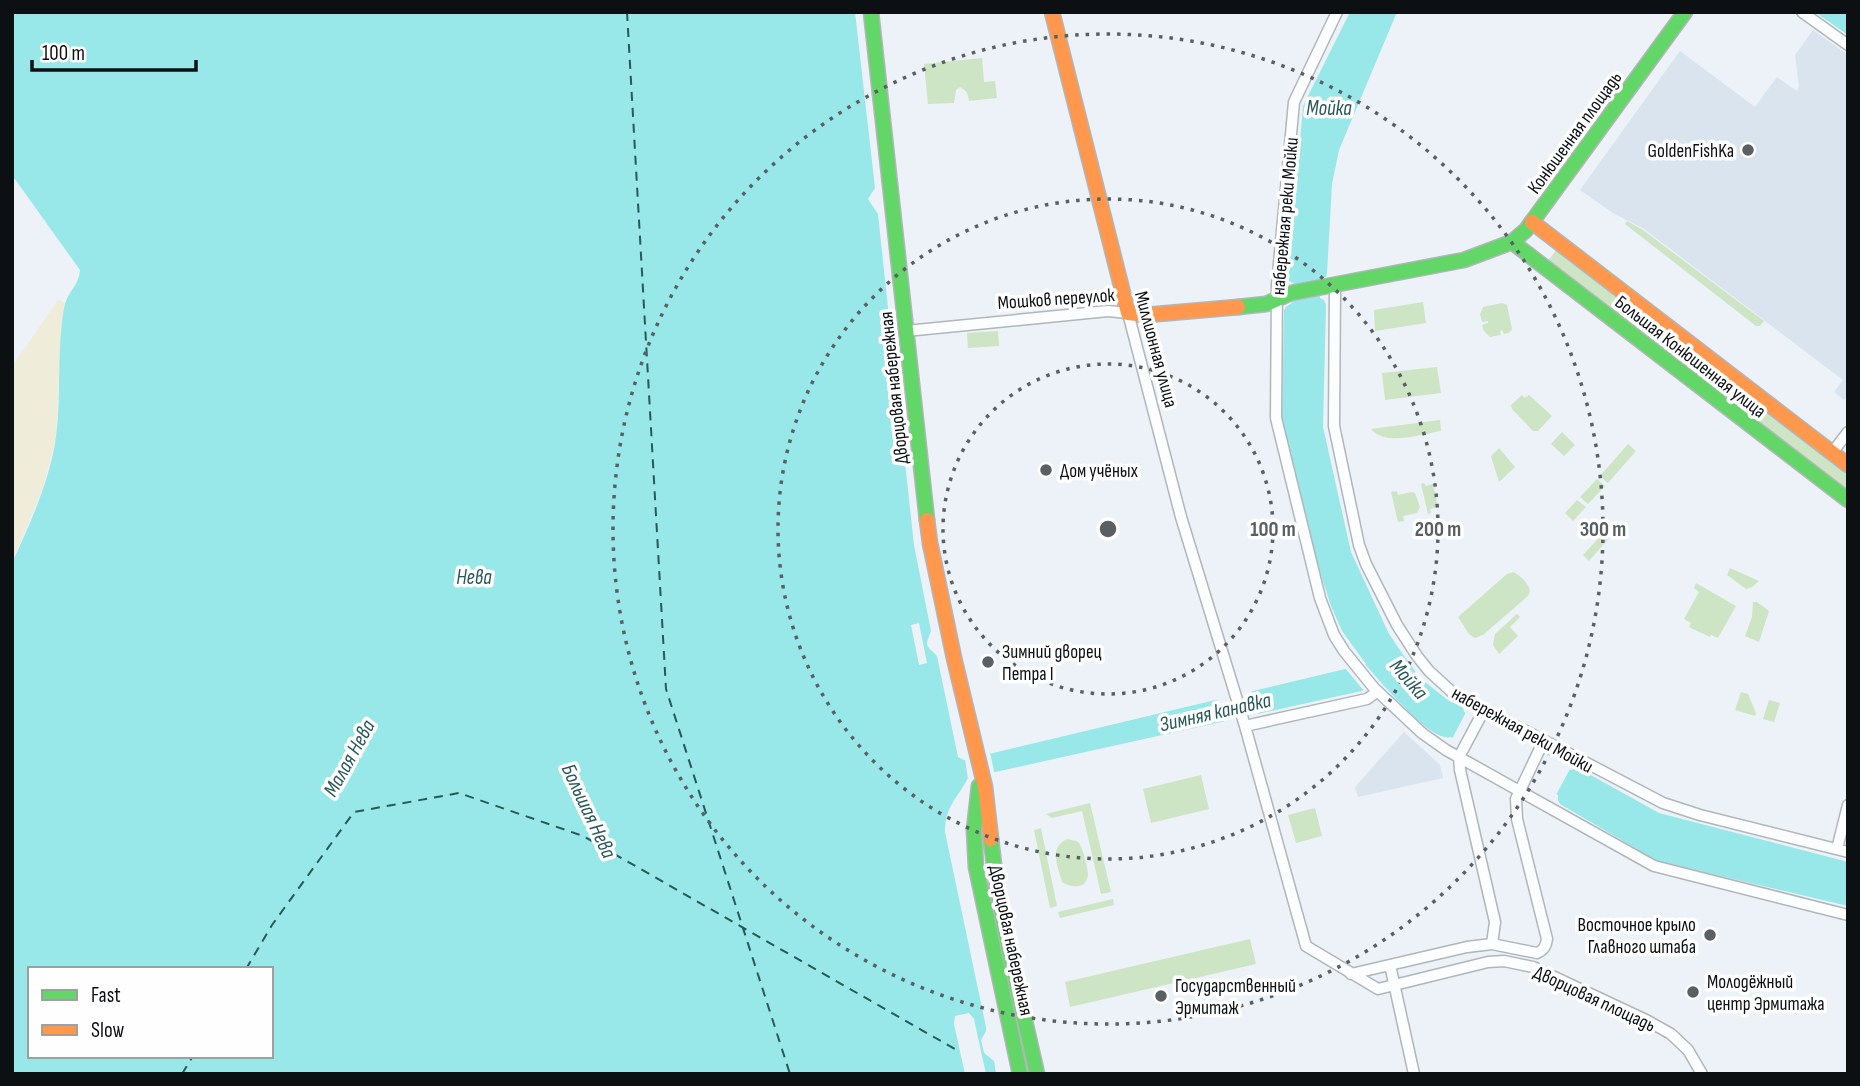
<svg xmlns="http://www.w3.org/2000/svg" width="1860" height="1086" font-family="'Sofia Sans Condensed',sans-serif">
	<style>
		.built { fill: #d9e4ee }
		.green { fill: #cde5c4 }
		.sand { fill: #efecda }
		.water { fill: #98e7e9; fill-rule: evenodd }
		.pier { fill: #ecf2f7 }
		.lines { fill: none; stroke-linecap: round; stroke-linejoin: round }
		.ferry { stroke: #285859; stroke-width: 2; stroke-dasharray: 9 7; stroke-linecap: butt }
		.street-casing { stroke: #b1b6b9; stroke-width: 13 }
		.fast-casing { stroke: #b1b6b9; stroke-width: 17 }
		.slow-casing { stroke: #b1b6b9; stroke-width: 17 }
		.street { stroke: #fcfdfe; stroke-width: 10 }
		.fast { stroke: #63d668; stroke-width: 14 }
		.slow { stroke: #ff974d; stroke-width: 14 }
		.ring { fill: none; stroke: #5a5f63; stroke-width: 3.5; stroke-dasharray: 3.5 7 }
		.poi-dot { fill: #5a5f63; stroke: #fefefe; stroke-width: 2.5 }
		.labels { text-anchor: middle; stroke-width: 7; stroke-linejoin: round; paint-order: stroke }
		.street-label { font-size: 19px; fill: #0c1013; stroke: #fefefe }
		.poi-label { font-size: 19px; fill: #0c1013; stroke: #fefefe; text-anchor: start }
		.water-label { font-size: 21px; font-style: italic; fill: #285859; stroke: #fefefe }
		.centre { fill: #5a5f63; stroke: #fefefe; stroke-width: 3.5 }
		.ring-label { font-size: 21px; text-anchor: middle; font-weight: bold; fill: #5a5f63; stroke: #fefefe; stroke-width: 7; stroke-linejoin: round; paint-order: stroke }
	</style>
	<rect width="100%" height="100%" fill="#ecf2f7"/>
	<path class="built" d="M1813,30L1848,55V395L1844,400L1834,392L1843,380L1644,229L1613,213L1580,190L1680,51L1755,107L1777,77L1797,91L1799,86L1795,55Z
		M1404,732L1440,765L1443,778L1358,797L1355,787Z"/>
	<path class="green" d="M982,58L984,82L995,81L997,98L969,101L967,92L960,87L956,90L954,103L928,104L924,64Z
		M1627,221L1643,230L1764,321L1760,326H1756L1625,224Z
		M1557,249L1848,473V493L1548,261Z
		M1423,302L1426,323L1375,331L1374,310Z
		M1502,303L1507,305L1512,329L1509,333L1504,334L1502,330L1500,331L1501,335L1490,337L1484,331L1482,325L1488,323V321L1482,322L1480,314L1483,307Z
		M998,331L999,346L968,348L967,333Z
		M1437,367L1441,393L1385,400L1382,373Z
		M1522,395L1525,398L1529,395L1552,416L1538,431H1533L1512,409L1511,405Z
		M1440,420L1441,431C1421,434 1386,447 1371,429Z
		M1562,432L1575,445L1564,456L1551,444Z
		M1628,444L1636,451L1608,483L1600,476Z
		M1499,448L1515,467L1499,482L1491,456Z
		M1597,479L1605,486L1588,504L1580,497Z
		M1424,483L1426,486L1433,484L1438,507L1430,509L1431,513L1428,514L1421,484Z
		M1397,491L1398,495L1412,492L1415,493L1420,507L1417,513L1403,516L1404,521L1398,522L1391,492Z
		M1577,500L1586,507L1573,521L1565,513Z
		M1614,521L1620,526L1589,561L1583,555Z
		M1730,568L1759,581L1752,587L1746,589L1727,575Z
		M1513,572C1521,576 1528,583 1530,591L1528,596L1483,635L1475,638L1469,634L1458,617L1507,574Z
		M1696,583L1736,606L1718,638L1711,635L1710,637L1689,627L1691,623L1684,619L1699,592L1694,588Z
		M1753,602H1757L1769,611L1759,642L1745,636L1752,617Z
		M1517,614L1520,617L1510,627L1518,636L1499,654L1493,645L1495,634Z
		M1741,692L1748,694L1756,713L1755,716L1735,710Z
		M1769,700L1780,703L1774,722L1763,719Z
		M1201,775L1209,809L1151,823L1143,789Z
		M1090,803L1111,892L1101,894L1082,811L1052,818L1046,814Z
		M1315,808L1322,836L1296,843L1288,815Z
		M1041,828L1057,906L1050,908L1034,830Z
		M1067,839C1071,840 1074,840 1078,842C1082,845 1088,868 1088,874C1087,890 1071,888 1062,882C1058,865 1048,849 1067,839Z
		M1113,899L1114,905L1060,918L1058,912Z
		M1250,939L1256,964L1070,1007L1065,982Z"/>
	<path class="sand" d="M58,300L66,303L60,357L56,439L43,487L12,563V367Z"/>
	<path class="water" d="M12,12H855L875,188L868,199L878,214L899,411L892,420L893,428L902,435L914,545L931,631C925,647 925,644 937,656L958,757L964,760L1366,664L1342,631L1331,606L1317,563L1289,454L1282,419L1284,310L1286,307L1292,303L1293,283L1289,281L1288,278L1303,106L1350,12H1397L1339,150L1332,184L1327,273L1326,277L1320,278V298L1324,300L1326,305L1323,427L1351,552L1389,634L1402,653L1420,678L1449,701L1463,707L1464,712L1571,770L1578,768L1659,813L1848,862V906L1657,861L1560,804L1558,800V795L1451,737C1433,742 1397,699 1384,686L968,778C957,799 945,806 945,832L986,1027V1031L981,1040L984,1053L994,1061L996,1074H12V563C30,524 50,480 56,437C62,393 56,347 65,304C69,290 79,285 80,270L12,175ZM30,969H271V1056H30Z
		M1815,12H1847L1848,35Z"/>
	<path class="pier" d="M919,623L927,663L919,665L911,625Z
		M1365,664L1384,686L1364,691L1345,668Z
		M1251,690L1258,714L1224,722L1217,698Z
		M1466,712L1570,769L1556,795L1452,739Z
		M990,752L995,776L971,780L968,779L965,759L969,757Z
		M969,1013L974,1019L986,1074H965L954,1024L955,1016Z"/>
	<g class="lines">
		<path class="ferry" d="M627,12L666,689L790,1074
			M246,969L272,925L354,812L459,793L583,836L960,1052
			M182,1074L193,1056"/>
		<defs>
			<path id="street" d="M1337,12L1294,102L1277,285L1276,418L1320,598L1334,635L1344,651L1374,688L1422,733L1446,750L1654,866L1848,915
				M1802,12L1848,45
				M1335,286L1334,426L1359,545L1366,564L1397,625L1417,656L1429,671L1453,693L1663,803L1700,815L1848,852
				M906,331L1108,311L1128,313L1181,517L1245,726L1306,946L1378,989L1488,962L1504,961L1533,967L1648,1021L1671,1034L1688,1050L1702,1074
				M1832,453L1848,432
				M1484,710L1459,757L1460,770L1495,922L1492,944
				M1245,726L1367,699L1377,692
				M1837,849L1848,805
				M1390,965L1414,1074
				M1351,974L1467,947L1492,944L1537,953C1544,950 1546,946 1547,939L1517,819L1516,799L1544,740"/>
			<path id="fast" d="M871,12L927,520
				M1512,242L1848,500
				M1238,307L1266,304L1291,293L1464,260L1512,242L1526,230L1685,12
				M979,786L974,830L976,867L1020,1074
				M991,839C999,917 1020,997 1037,1074"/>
			<path id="slow" d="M1052,12L1128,313L1146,315L1238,307
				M1532,222L1848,465
				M927,520L930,543L954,658L985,787L991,839"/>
		</defs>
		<use href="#street" class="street-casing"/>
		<use href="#fast" class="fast-casing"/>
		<use href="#slow" class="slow-casing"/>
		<use href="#street" class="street"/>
		<use href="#fast" class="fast"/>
		<use href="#slow" class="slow"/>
	</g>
	<g class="ring">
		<circle cx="1108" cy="529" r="165"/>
		<circle cx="1108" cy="529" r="330"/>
		<circle cx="1108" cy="529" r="495"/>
	</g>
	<g class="poi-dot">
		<circle cx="1748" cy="150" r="7"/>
		<circle cx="1046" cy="470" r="7"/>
		<circle cx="988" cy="662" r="7"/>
		<circle cx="1710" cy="935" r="7"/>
		<circle cx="1693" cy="992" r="7"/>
		<circle cx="1161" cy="996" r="7"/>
	</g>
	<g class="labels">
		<g class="street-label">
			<text transform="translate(1574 132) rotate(-54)" y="7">Конюшенная площадь</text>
			<text transform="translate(1284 216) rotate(-85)" y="7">набережная реки Мойки</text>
			<text transform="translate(1056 298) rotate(-4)" y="7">Мошков переулок</text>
			<text transform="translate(1157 349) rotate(75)" y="7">Миллионная улица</text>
			<text transform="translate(1691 356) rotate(38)" y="7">Большая Конюшенная улица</text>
			<text transform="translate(893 388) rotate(-96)" y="7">Дворцовая набережная</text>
			<text transform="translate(1523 729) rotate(29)" y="7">набережная реки Мойки</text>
			<text transform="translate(1012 940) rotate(78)" y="7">Дворцовая набережная</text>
			<text transform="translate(1595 998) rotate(25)" y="7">Дворцовая площадь</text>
		</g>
		<g class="poi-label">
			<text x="1734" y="157" text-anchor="end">GoldenFishKa</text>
			<text x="1060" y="477">Дом учёных</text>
			<text x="1002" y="658">Зимний дворец<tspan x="1002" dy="22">Петра I</tspan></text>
			<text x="1696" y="931" text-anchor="end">Восточное крыло<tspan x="1696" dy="22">Главного штаба</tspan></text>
			<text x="1707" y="988">Молодёжный<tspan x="1707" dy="22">центр Эрмитажа</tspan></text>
			<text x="1175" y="992">Государственный<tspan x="1175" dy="22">Эрмитаж</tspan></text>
		</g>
		<g class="water-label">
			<text x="1329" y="115">Мойка</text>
			<text x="474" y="584">Нева</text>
			<text transform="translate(1409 679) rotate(49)" y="7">Мойка</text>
			<text transform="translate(1215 712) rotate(-13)" y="7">Зимняя канавка</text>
			<text transform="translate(349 758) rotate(-61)" y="7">Малая Нева</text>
			<text transform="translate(589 811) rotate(65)" y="7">Большая Нева</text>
		</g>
	</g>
	<circle cx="1108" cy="529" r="10" class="centre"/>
	<g class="ring-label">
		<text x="1273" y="536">100 m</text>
		<text x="1438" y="536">200 m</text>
		<text x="1603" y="536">300 m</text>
	</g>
	<rect width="1860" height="1086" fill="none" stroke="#0c1013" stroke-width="28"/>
	<rect x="28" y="967" width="245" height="91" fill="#fefefe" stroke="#9d9fa0" stroke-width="2"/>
	<rect x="42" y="990" width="35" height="10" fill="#63d668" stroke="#9d9fa0" stroke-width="2"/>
	<text x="91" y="1002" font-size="21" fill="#0c1013">Fast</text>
	<rect x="42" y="1025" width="35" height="10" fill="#ff974d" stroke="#9d9fa0" stroke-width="2"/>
	<text x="91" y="1037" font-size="21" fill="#0c1013">Slow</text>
	<path d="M32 60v10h164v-10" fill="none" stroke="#0c1013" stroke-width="3.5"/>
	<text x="42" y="60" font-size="21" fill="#0c1013" stroke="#fefefe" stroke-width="5" paint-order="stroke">100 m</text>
</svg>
